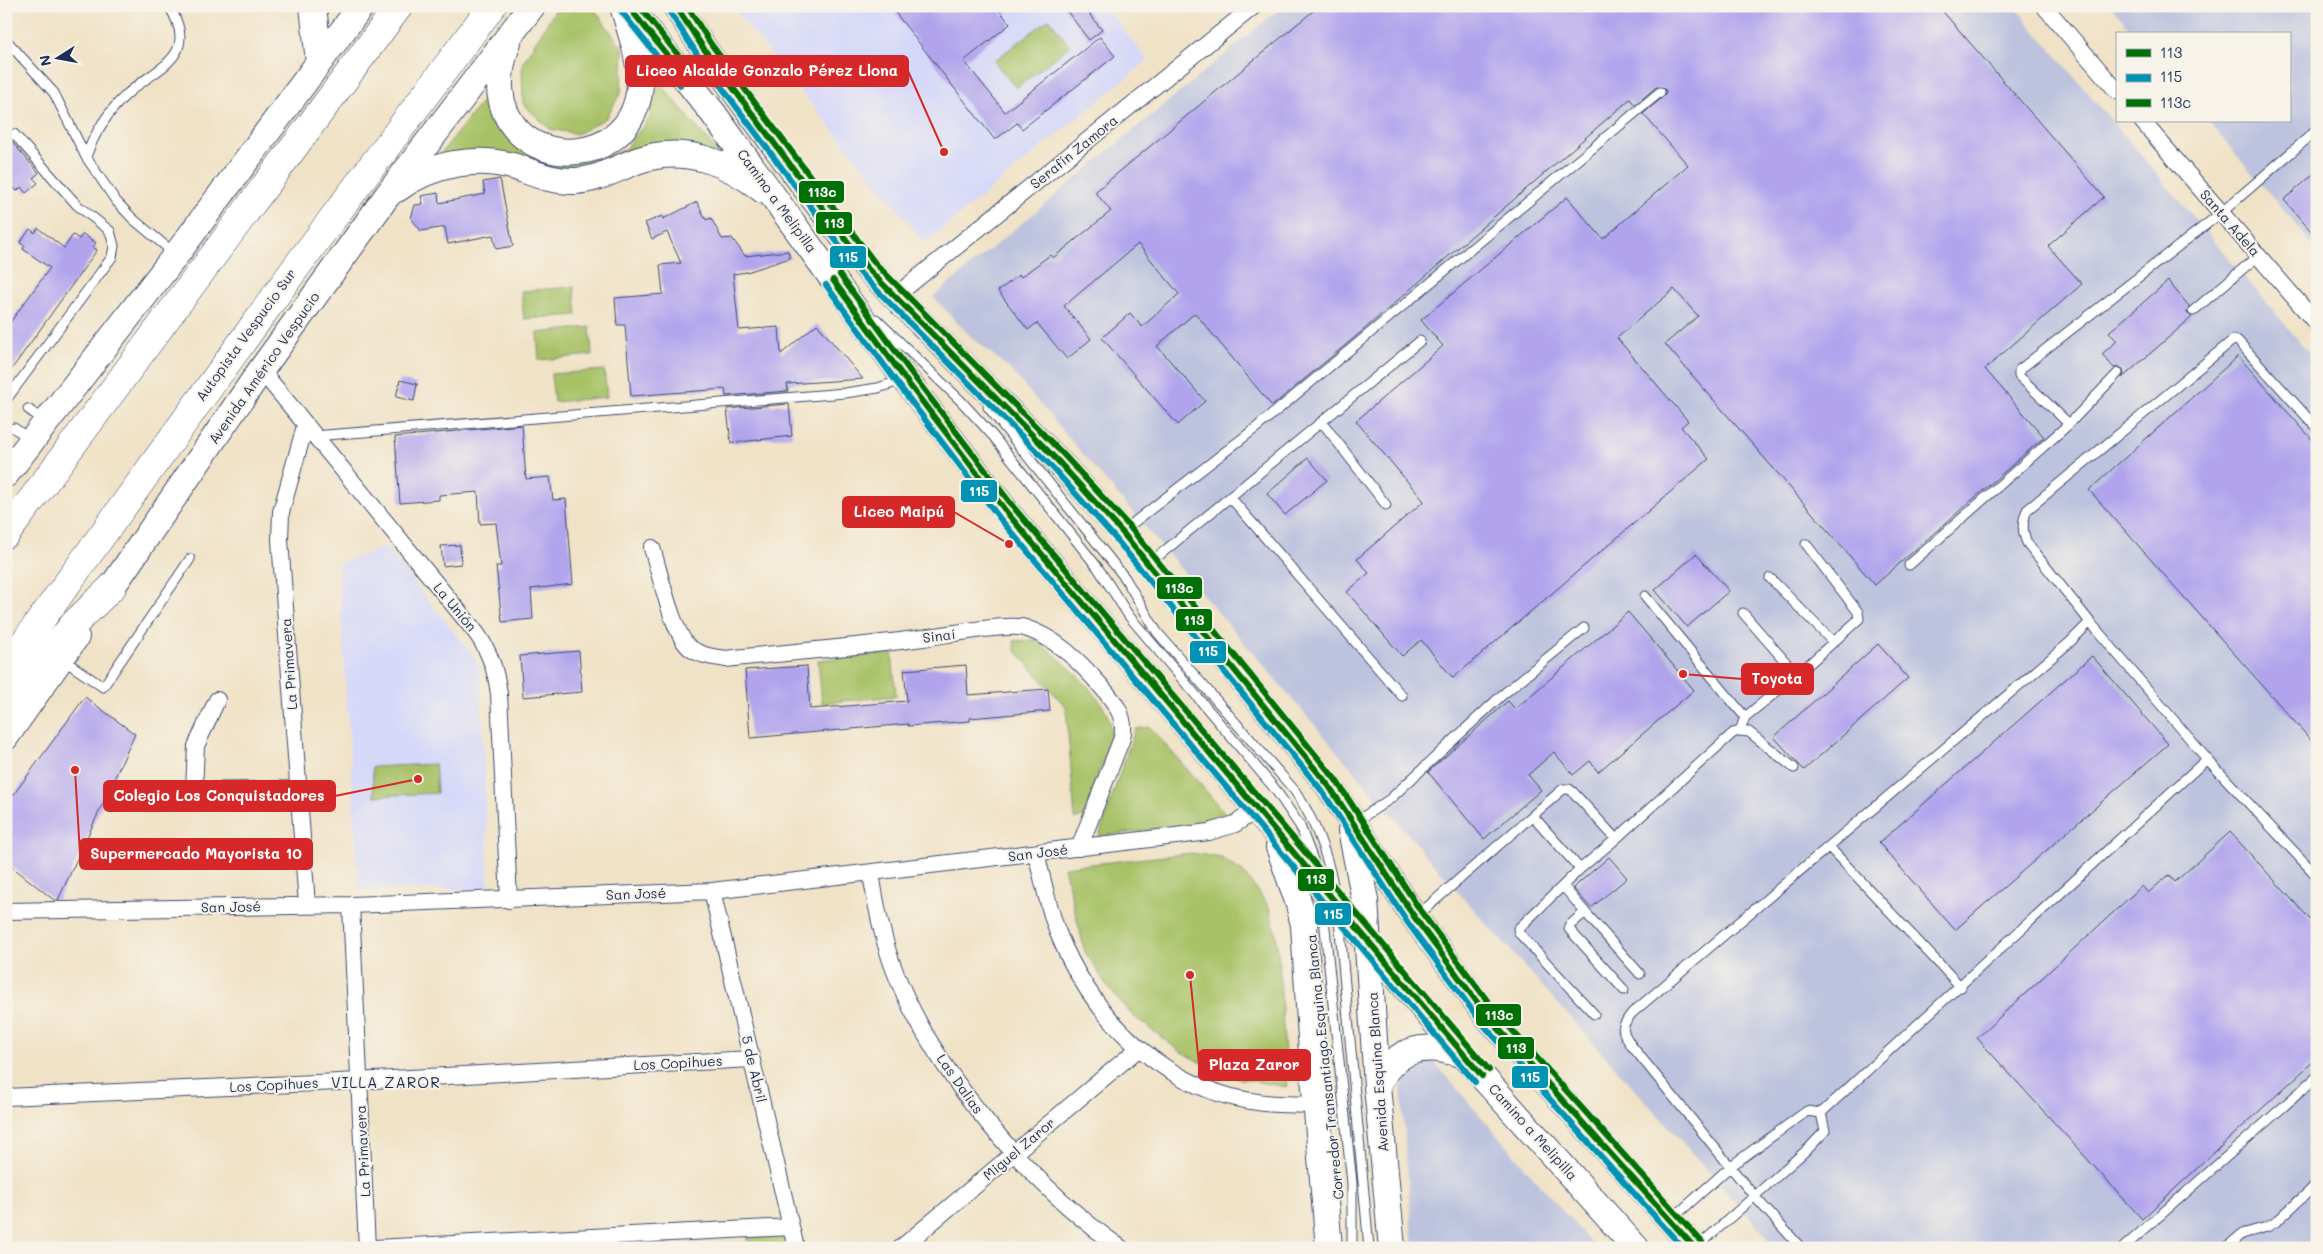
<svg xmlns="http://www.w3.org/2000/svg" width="2323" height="1254" font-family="Mali,sans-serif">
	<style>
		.built { fill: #d5d8f9 }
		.industrial { fill: #bdc3de }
		.green { fill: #a9c267; stroke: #627862 }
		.building { fill: #b1a4ed }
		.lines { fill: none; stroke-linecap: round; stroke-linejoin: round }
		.service-casing { stroke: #3b4a6e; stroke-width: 11 }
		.minor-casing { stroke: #3b4a6e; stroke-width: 18 }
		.secondary-casing { stroke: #3b4a6e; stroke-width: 26 }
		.primary-casing { stroke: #3b4a6e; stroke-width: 28 }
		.motorway-casing { stroke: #3b4a6e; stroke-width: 29 }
		.service { stroke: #fff; stroke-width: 9 }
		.minor { stroke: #fff; stroke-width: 16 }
		.secondary { stroke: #fff; stroke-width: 24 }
		.primary { stroke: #fff; stroke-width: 26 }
		.motorway { stroke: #fff; stroke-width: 28 }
		.bus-1-casing { stroke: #f7f3e8; stroke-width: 10 }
		.bus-2-casing { stroke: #f7f3e8; stroke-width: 10 }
		.bus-3-casing { stroke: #f7f3e8; stroke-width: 10 }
		.bus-1 { stroke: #007106; stroke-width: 6 }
		.bus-2 { stroke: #0093b3; stroke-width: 6 }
		.bus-3 { stroke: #007106; stroke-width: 6 }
		.labels { text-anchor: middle; stroke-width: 4; stroke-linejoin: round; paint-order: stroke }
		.street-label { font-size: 14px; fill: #1b2f5e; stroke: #f7f3e8 }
		.neighbourhood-label { font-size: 15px; letter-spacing: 1px; fill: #1b2f5e; stroke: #f7f3e8 }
		.leader { fill: none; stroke: #d62828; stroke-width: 2 }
		.callout-dot { fill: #d62828; stroke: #f7f3e8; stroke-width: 2 }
		.callout { fill: #d62828; stroke: #d62828; stroke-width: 2 }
		.callout-label { font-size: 15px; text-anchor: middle; font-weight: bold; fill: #fff }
		.line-badge { stroke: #f7f3e8; stroke-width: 2 }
		.badge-label { font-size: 14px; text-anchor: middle; font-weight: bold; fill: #fff }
	</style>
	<rect width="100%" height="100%" fill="#f7f3e8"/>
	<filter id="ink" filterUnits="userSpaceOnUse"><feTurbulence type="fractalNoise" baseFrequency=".02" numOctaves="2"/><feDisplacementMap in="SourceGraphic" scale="10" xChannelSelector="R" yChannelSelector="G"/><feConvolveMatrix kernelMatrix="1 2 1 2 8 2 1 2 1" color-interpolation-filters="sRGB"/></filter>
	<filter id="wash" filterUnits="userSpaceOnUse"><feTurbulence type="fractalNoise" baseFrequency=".0096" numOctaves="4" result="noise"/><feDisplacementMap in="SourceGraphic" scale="20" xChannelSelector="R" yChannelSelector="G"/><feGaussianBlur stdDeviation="1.12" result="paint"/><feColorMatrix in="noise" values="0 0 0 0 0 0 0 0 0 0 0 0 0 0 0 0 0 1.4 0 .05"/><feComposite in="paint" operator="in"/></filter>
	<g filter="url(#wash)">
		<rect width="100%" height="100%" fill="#f0e2c6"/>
		<path class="built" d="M732,6H1104L1148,60L925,243Z
			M385,547L476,659L480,670L489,889L359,890L338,564Z"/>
		<path class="industrial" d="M1283,6H2014L2317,362V1248H1777L1449,882L1010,369L970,336L933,297Z
			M2111,6H2317V250L2208,121H2289V34H2134Z
			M1432,1060L1595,1248H1413L1401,1088L1409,1070L1423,1061Z"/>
		<path class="green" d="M558,6H592L623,49L621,93L606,118L577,134L550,129L523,104L522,64Z
			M1049,19L1070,46L1016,88L994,61Z
			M650,71L719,154L581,173L434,162L492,89L554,161L599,160L624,150L650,118Z
			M574,287L577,315L524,319L521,291Z
			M590,327L592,355L539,360L537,333Z
			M604,370L607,397L554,402L551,374Z
			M1037,640C1060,660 1106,695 1111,727C1112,737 1089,801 1085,816L1075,819L1066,707L1015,650L1014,641Z
			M892,653L896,696L822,703L818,660Z
			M1150,727L1232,821L1099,836L1135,729Z
			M435,764L437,793L374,796L372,767Z
			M1192,853L1221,858L1243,872L1269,907L1276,935L1279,962L1287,1087L1241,1079L1217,1071L1181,1052L1132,1015L1108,987L1085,952L1064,867Z
			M785,1234L788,1248H750L747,1238Z"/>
		<g id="blocks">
			<path class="building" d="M890,6H996L1010,24L964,61L1005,112L1100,37L1115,56L1022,129L1017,123L995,140Z
				M1063,6H1083L1102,30L1089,40Z
				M1319,6H1938L2104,197L2048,246L2082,284L1985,369L2044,437L1875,585L1665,344L1698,316L1674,289L1617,338L1688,421L1681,427L1709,459L1453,678L1421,640L1402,656L1347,592L1369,573L1357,559L1424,501L1356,421L1443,346L1421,320L1567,197L1603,239L1688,165L1643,114L1664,96L1666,91L1664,88L1656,87L1635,105L1630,99L1361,332L1272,406L1195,313L1157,346L1205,401L1178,425L1102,338L1130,313L1142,327L1179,294L1138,244L1064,306L1091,339L1067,359L1037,323L1028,330L998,291L1019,275L1021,277L1050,255L1053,258L1111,211L1095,192Z
				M6,135L39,173L33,178L38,183L26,193L21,187L17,191L6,179Z
				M2317,171V238L2284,200Z
				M500,179L513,246L496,249L493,235L448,244L445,227L421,231L411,218L415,205L423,204L421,196L438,193L439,203L485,194L483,182Z
				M697,202L706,220L711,218L722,239L732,238L745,256L788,251L790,258L747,272L733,274L739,330L779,327L781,354L817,324L863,379L787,384L788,391L726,396L725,389L631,396L625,325H617L615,298L663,294L660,265L681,263L667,232L652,239L645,223L662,216L663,219Z
				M38,228L64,248L73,235L79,239L83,234L96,243L93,247L97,250L6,377V328L50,268L23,249L25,246L20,243L30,229L35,233Z
				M2168,281L2189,306L2187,313L2192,317L2122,378L2124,374L2123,369L2119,367L2114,368L2102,354L2117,341L2109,332Z
				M2238,356L2317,445V747L2089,490Z
				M400,380L417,384L414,401L396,397Z
				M789,404L792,436L731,443L727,409Z
				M522,425L526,479L550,477L553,500L566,499L573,584L531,589L533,619L502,622L496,566H501L496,523L480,524L478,492L439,495V500L400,503L395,437Z
				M1308,458L1327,480L1285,515L1267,494Z
				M460,545L461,564L443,566L441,546Z
				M1696,554L1729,591L1687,627L1655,590Z
				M1628,612L1694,690L1598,772L1590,761L1573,775L1554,752L1528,775L1541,790L1484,839L1428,772L1508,701L1515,709Z
				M1878,644L1908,678L1804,770L1774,737Z
				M579,651L582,692L523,697L520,656Z
				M2092,656L2168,744L1955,930L1879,843Z
				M966,665L968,695L1048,689L1050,711L970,718V721L908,726V724L750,738L745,670L807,666L810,709L907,701L904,670Z
				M85,697L135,734L58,900H54L6,862V805Z
				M2230,832L2317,927V1058L2142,1219L1977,1038L2142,886L2148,893L2169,875L2175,882Z
				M1609,857L1627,878L1591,908L1573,888Z"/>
		</g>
	</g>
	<g filter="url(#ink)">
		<use href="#blocks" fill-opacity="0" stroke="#3b4a6e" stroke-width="1"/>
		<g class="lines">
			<defs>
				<path id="service" d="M6,40L54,93L86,157L116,201L133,219L174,253
					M86,157C94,134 108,112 126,95C157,66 201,58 169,6
					M2193,311L2258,256
					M876,319L961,401L993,436L1098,568L1129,616L1275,789L1300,826L1315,865
					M6,400L112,257L114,246L110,231L77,205L14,134
					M988,407L1125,578L1157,632L1295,791C1316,822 1327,853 1334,889
					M28,409L44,421
					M1322,422L1386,505
					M2069,424L2019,376V370L2221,213L2317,130
					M14,428L30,439
					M314,436L845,393L878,388L902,380
					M1230,497L1402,696
					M1124,530L1257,427L1660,92
					M1151,562L1420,341
					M1909,565L2069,424L2118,373
					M1770,578L1833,642
					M1645,596L1745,717
					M1743,613L1797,675
					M62,659L103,687L190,559
					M1740,731L1745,717L1797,675L1859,619L1858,612L1806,544
					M2207,759L2317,876
					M1533,816L1580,869L1518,929L1519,933L1594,1014
					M1354,823L1390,799L1501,696L1584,628
					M1829,847L1961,987
					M1580,869L1616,839
					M1563,886L1585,912L1569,926V929L1624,990
					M1322,900L1352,1183V1248
					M1585,912L1640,974
					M1417,916L1563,789H1569L1573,792L1616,839L1733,733L1740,731L1749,732L1794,768
					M1339,919L1369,1248
					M1673,1218L1731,1166L1807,1111L1821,1113L2207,759L2090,622
					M1696,1248L1810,1147L1825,1131L1821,1113
					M1801,1248L1755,1197L1631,1045C1621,1030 1620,1028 1632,1013L2069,643L2090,622L2027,543C2022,530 2022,523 2027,510L2233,340L2238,341L2317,428
					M2123,1248L2317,1077
					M2226,1248L2242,1234L2267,1227L2276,1222L2317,1184"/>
				<path id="minor" d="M2044,6L2117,91
					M2142,121L2317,324
					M894,297L1254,6
					M261,370L474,630C489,649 496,669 499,694L509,900
					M305,426L281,512L280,540L307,905
					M652,548C659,570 673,635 690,648C701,656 714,657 726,659C792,652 858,647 923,638C945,635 1007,623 1025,628C1055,637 1080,662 1100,685C1114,701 1127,716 1122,738L1079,848
					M194,791L196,746L217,700
					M133,792L298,789
					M1036,853C1043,880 1048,907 1058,933C1094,1021 1166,1092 1264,1103C1281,1105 1299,1104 1317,1105
					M871,873C876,906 882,938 894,969C932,1070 1032,1187 1121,1248
					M712,891L796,1248
					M351,905L367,1248
					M6,911L351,905L712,891L1209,832L1235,824L1256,810
					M6,1097L339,1082L751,1059
					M375,1248L791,1227
					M901,1248L1138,1049"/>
				<path id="secondary" d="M6,738L77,637"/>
				<path id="primary" d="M313,6L319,62
					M628,6L713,113L905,379L1008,514L1463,1055L1636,1248
					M676,6L704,49L814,199L868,269L1058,461L1122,532L1329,786L1415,918L1488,1017L1695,1248
					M508,42C460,174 643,189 640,76C639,54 630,31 624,9
					M397,189C430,164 476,155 516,167C536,174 553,182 575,181C598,180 617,168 639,160C684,145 728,162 763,190
					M6,474L176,255L361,6
					M112,587L261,370L387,196L532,6
					M1351,830L1365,900L1377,1086L1392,1248
					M1279,847L1299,904L1304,925L1312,1054L1329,1248
					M1377,1086C1395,1047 1425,1042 1463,1055"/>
				<path id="motorway" d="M6,534L399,6
					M6,668L297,266L492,6
					M6,705L76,622L112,587"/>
			</defs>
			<use href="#service" class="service-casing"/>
			<use href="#minor" class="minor-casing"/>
			<use href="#secondary" class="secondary-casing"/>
			<use href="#primary" class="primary-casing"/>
			<use href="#motorway" class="motorway-casing"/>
			<use href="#service" class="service"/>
			<use href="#minor" class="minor"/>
			<use href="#secondary" class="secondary"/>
			<use href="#primary" class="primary"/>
			<use href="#motorway" class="motorway"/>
			<defs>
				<path id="bus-1" d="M628,6L687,80
					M676,6L704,49L868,269L1058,461L1122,532L1329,786L1415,918L1488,1017L1695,1248
					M833,280L905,379L1008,514L1482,1076"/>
				<path id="bus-2" d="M621,11L680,85
					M669,11L697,54L861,274L1052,467L1115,538L1322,791L1408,923L1481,1022L1683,1248
					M826,285L898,384L1001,520L1475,1082"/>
				<path id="bus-3" d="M639,6L694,75
					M687,6L711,44L875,263L1064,455L1129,526L1336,780L1422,913L1495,1011L1702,1242
					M840,275L912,374L1015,509L1489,1070"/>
			</defs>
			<use href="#bus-1" class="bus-1-casing"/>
			<use href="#bus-2" class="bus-2-casing"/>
			<use href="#bus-3" class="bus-3-casing"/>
			<use href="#bus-1" class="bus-1"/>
			<use href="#bus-2" class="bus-2"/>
			<use href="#bus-3" class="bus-3"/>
		</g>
	</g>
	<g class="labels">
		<g class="street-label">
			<text transform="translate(1074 152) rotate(-39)" y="5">Serafín Zamora</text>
			<text transform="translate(777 201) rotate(54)" y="5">Camino a Melipilla</text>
			<text transform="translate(2230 223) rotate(49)" y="5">Santa Adela</text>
			<text transform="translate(246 335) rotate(-54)" y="5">Autopista Vespucio Sur</text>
			<text transform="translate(264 368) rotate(-55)" y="5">Avenida Américo Vespucio</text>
			<text transform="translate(455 607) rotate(50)" y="5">La Unión</text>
			<text transform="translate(939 636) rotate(-7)" y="5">Sinaí</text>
			<text transform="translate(289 664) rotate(-94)" y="5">La Primavera</text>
			<text transform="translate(1038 853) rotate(-7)" y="5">San José</text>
			<text transform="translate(636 894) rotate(-2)" y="5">San José</text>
			<text transform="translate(231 907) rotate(-1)" y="5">San José</text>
			<text transform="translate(678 1063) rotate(-3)" y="5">Los Copihues</text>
			<text transform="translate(1325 1067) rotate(-96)" y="5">Corredor Transantiago Esquina Blanca</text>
			<text transform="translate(754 1069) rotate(77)" y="5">5 de Abril</text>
			<text transform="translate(1378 1072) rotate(-94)" y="5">Avenida Esquina Blanca</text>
			<text transform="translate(960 1084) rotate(55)" y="5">Las Dalias</text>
			<text transform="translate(274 1085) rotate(-3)" y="5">Los Copihues</text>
			<text transform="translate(1533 1132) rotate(48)" y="5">Camino a Melipilla</text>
			<text transform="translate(1019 1149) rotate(-40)" y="5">Miguel Zaror</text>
			<text transform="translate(363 1151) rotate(-93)" y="5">La Primavera</text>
		</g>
		<g class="neighbourhood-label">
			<text x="386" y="1088">VILLA ZAROR</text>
		</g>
	</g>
	<path class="leader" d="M944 152L908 71M1009 544L954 512M1683 674L1742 679M418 779L335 796M75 770L80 854M1190 975L1199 1065"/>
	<g class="callout-dot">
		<circle cx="944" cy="152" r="5"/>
		<circle cx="1009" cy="544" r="5"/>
		<circle cx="1683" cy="674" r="5"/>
		<circle cx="418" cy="779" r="5"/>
		<circle cx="75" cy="770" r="5"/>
		<circle cx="1190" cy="975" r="5"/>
	</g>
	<g class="callout">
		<rect x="626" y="56" width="282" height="30" rx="5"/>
		<rect x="843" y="497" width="111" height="30" rx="5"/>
		<rect x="1742" y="664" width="71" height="30" rx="5"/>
		<rect x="104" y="781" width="231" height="30" rx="5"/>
		<rect x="80" y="839" width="232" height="30" rx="5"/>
		<rect x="1199" y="1050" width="111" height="30" rx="5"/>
	</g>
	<g class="callout-label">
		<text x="767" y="76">Liceo Alcalde Gonzalo Pérez Llona</text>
		<text x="899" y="517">Liceo Maipú</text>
		<text x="1777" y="684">Toyota</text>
		<text x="219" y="801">Colegio Los Conquistadores</text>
		<text x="196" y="859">Supermercado Mayorista 10</text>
		<text x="1254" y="1070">Plaza Zaror</text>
	</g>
	<g class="line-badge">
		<rect x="798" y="180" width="47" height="24" rx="5" fill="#007106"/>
		<rect x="815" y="211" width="38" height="24" rx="5" fill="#007106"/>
		<rect x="829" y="245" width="38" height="24" rx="5" fill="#0093b3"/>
		<rect x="960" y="479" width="38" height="24" rx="5" fill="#0093b3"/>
		<rect x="1156" y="576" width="47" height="24" rx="5" fill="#007106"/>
		<rect x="1175" y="608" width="38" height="24" rx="5" fill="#007106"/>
		<rect x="1189" y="640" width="38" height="24" rx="5" fill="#0093b3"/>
		<rect x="1297" y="868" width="38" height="24" rx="5" fill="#007106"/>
		<rect x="1314" y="902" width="38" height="24" rx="5" fill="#0093b3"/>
		<rect x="1475" y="1003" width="47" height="24" rx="5" fill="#007106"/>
		<rect x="1497" y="1036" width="38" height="24" rx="5" fill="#007106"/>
		<rect x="1511" y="1065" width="38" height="24" rx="5" fill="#0093b3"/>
	</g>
	<g class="badge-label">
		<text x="822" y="197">113c</text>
		<text x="834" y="228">113</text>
		<text x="848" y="262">115</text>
		<text x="979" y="496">115</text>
		<text x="1179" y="593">113c</text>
		<text x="1194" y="625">113</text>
		<text x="1208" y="656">115</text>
		<text x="1316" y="884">113</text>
		<text x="1333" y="919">115</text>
		<text x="1499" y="1020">113c</text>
		<text x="1516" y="1053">113</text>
		<text x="1530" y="1082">115</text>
	</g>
	<rect width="2323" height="1254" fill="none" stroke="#f7f3e8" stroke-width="25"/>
	<rect x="2116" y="32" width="175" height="90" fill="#f7f3e8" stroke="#9fa5b1"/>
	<rect x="2126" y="49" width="25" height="8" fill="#007106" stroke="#9fa5b1"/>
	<text x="2160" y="58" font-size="15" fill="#1b2f5e">113</text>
	<rect x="2126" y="74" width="25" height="8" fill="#0093b3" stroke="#9fa5b1"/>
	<text x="2160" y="82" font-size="15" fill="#1b2f5e">115</text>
	<rect x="2126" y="99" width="25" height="8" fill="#007106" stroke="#9fa5b1"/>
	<text x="2160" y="108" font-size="15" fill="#1b2f5e">113c</text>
	<g transform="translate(58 58) rotate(259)" stroke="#f7f3e8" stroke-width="4" paint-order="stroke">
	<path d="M0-4L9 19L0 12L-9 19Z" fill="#1b2f5e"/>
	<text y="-8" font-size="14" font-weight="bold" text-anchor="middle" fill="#1b2f5e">N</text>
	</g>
</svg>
